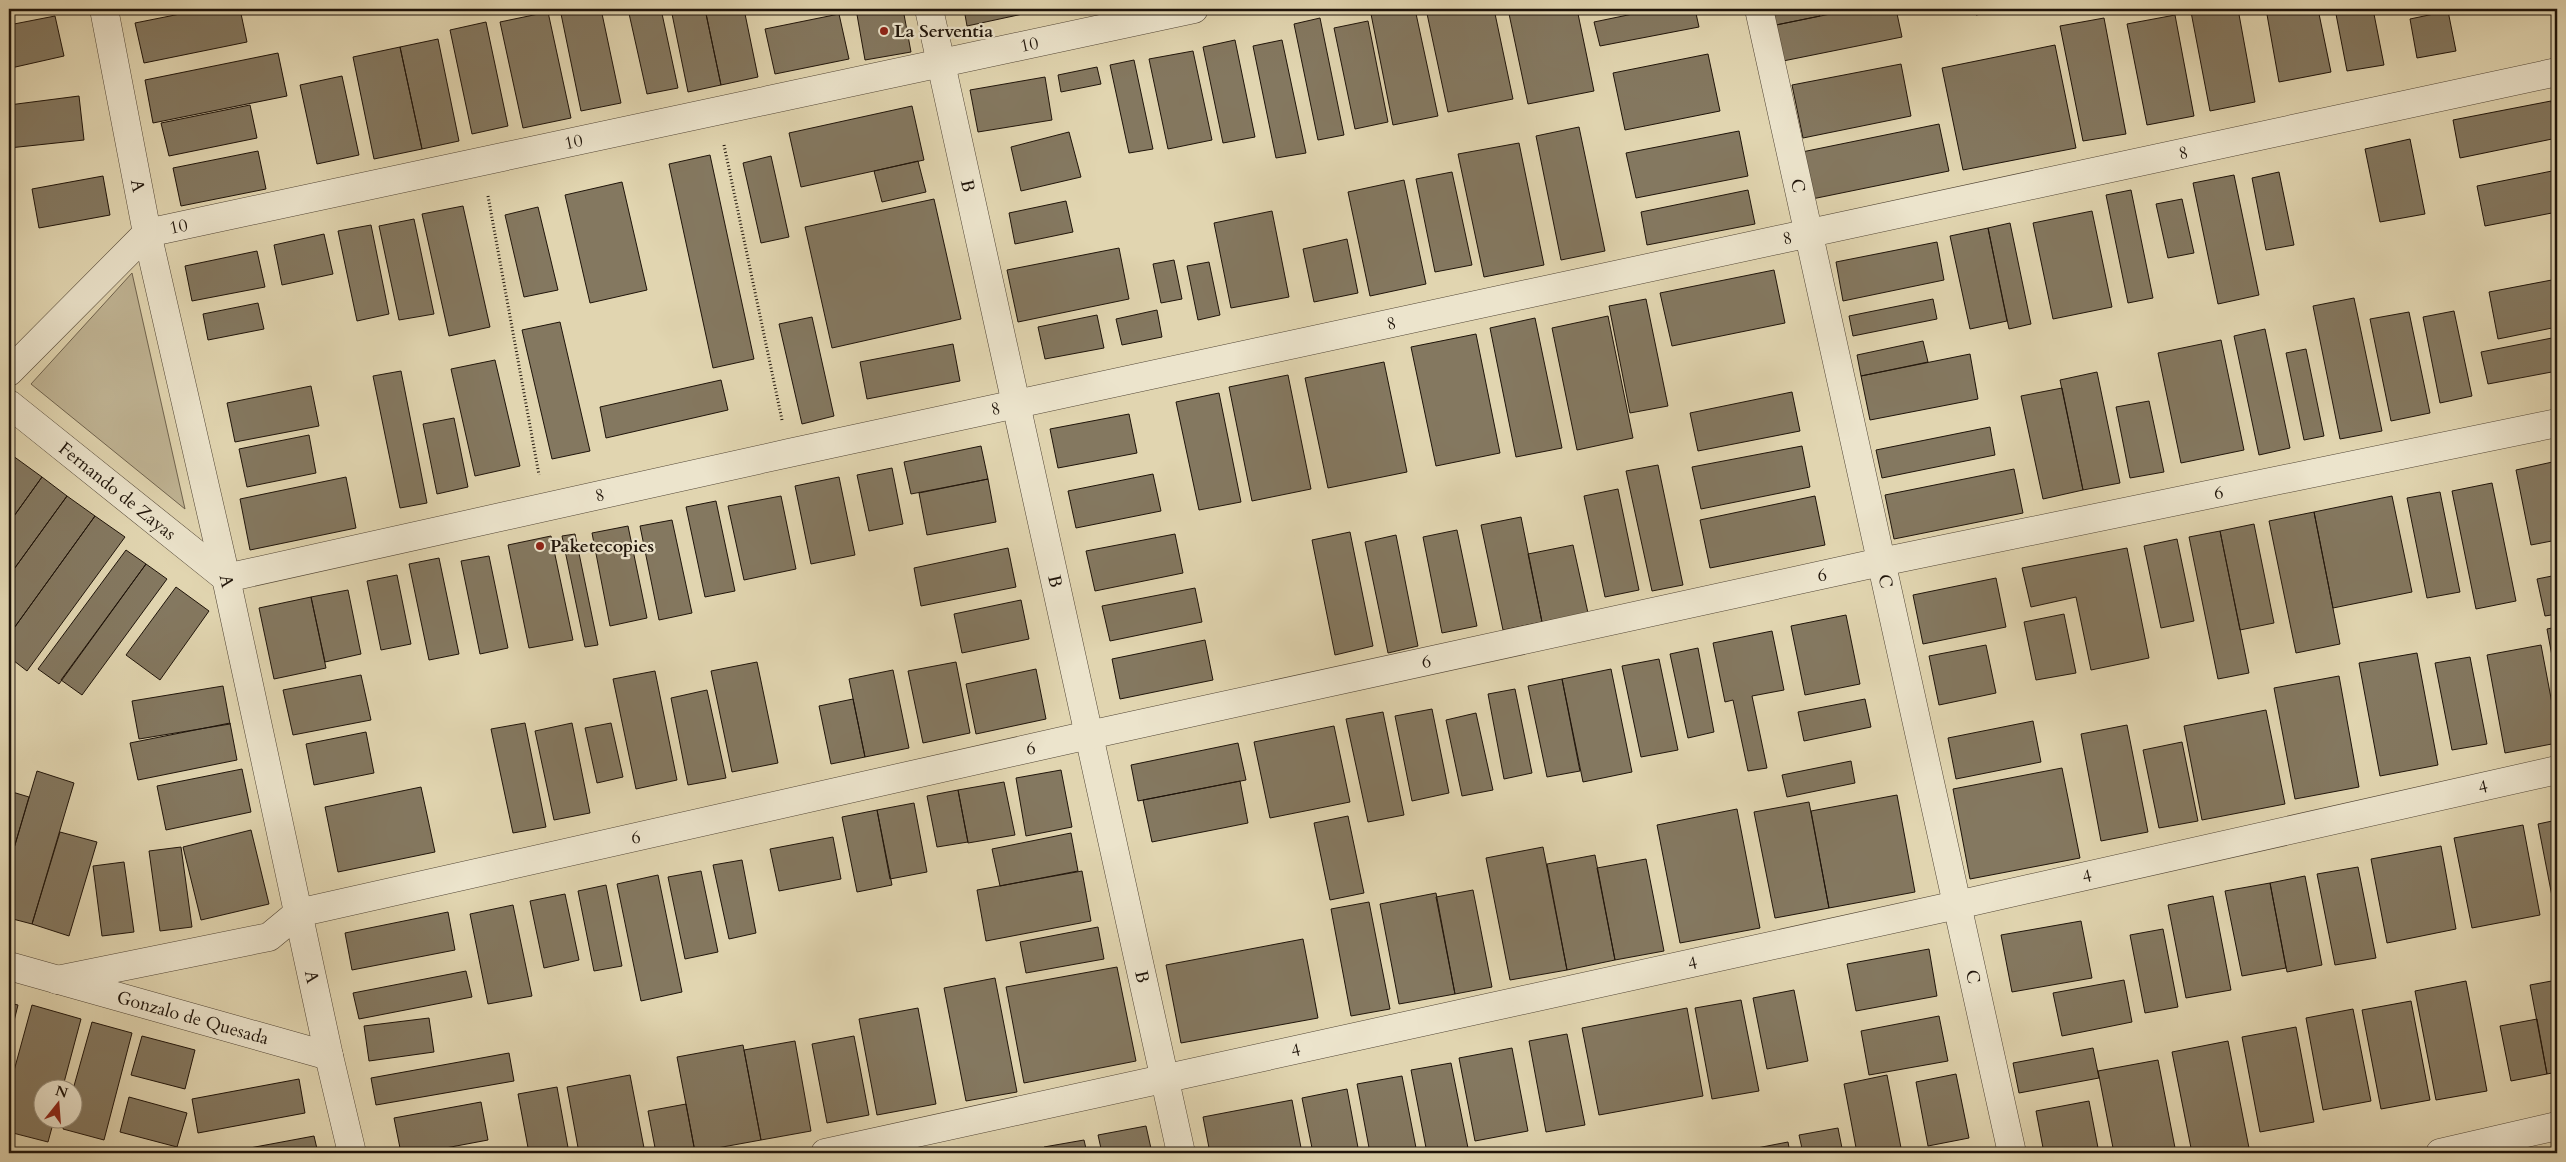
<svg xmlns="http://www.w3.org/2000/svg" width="2566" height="1162" font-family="Cardo,serif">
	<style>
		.green { fill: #c0b494; stroke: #70644f }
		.building { fill: #847860; stroke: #1f140a }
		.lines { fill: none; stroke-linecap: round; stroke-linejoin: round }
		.minor-casing { stroke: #504434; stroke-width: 29 }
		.path { stroke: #1f140a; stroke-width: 3; stroke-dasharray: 1 2.5; stroke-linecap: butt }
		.minor { stroke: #ece4cc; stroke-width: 28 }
		.poi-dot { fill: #8f2418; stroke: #ece4cc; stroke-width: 2 }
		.labels { text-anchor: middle; stroke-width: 4.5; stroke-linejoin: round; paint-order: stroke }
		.poi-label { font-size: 18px; font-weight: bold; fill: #1f140a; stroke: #ece4cc; text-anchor: start }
		.street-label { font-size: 18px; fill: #1f140a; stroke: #ece4cc }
	</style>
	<rect width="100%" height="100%" fill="#e1d5b0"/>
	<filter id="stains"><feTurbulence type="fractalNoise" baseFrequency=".004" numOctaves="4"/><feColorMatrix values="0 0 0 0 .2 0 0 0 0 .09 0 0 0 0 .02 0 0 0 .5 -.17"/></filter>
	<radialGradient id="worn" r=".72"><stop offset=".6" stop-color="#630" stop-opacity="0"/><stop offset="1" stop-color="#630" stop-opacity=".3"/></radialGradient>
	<path class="green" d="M132,273L185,509L31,384Z"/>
	<path class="building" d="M205,9H240L247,42L144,63L135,23Z
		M560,9H601L621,103L581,111Z
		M628,9H661L678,88L647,94Z
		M671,9H705L721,85L688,92Z
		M705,9H744L758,77L721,85Z
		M856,9H903L911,52L865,60Z
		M964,9H1046L967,26Z
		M1370,9H1415L1438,116L1393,125Z
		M1426,9H1494L1513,99L1448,112Z
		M1508,9H1577L1594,91L1528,104Z
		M1657,9H1695L1699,27L1600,46L1594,22Z
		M1772,9H1818L1820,16L1776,25Z
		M1855,9H1896L1902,37L1783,61L1776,25Z
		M1975,9H2001L2002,10L1976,15Z
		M2210,9H2238L2255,102L2210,111L2191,12Z
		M2266,9H2318L2331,72L2279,82Z
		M2335,9H2373L2384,65L2347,71Z
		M2448,11L2456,51L2417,58L2410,19Z
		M548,12L571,118L523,128L500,22Z
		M839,14L849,59L775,74L765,29Z
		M2175,15L2194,116L2147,125L2127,24Z
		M55,16L64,56L11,68L9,25Z
		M1320,18L1344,135L1318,140L1294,24Z
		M2104,18L2126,134L2083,141L2060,26Z
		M1368,21L1388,122L1355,129L1334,28Z
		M486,22L508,126L472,134L450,30Z
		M438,39L459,141L422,149L400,47Z
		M1235,40L1255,137L1223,143L1203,47Z
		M1282,40L1306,153L1276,158L1253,46Z
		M2055,45L2076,148L1963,170L1942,68Z
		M400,47L422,149L374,159L353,57Z
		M1193,51L1212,140L1168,149L1149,59Z
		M278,53L287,96L153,123L145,80Z
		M1708,54L1720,111L1625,130L1613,73Z
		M1134,60L1153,149L1129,153L1110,65Z
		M1901,64L1911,116L1803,138L1792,85Z
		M1097,67L1101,84L1061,92L1058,75Z
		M342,76L359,155L317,164L300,85Z
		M1045,77L1052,120L978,132L970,90Z
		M79,96L84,140L9,148V105Z
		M2551,101L2557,138L2460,158L2453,120Z
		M250,105L257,138L169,156L161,123Z
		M912,106L924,160L801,187L789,133Z
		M1939,124L1949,171L1812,199L1802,152Z
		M1579,127L1605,251L1561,260L1536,136Z
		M1739,131L1748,176L1636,198L1626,153Z
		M1069,132L1081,177L1021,191L1011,147Z
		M2410,139L2425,214L2380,222L2365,149Z
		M1519,143L1544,265L1484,277L1458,154Z
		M258,151L266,189L181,206L173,168Z
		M710,155L754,359L713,368L669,164Z
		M771,156L789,237L761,243L743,163Z
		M918,161L926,192L882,202L874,171Z
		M2557,170V212L2485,226L2477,186Z
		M1452,172L1472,265L1435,272L1416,179Z
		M2279,172L2294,245L2266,250L2252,178Z
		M2234,175L2259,295L2218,304L2193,183Z
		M103,176L110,215L39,228L32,189Z
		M1404,180L1426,284L1370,296L1348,192Z
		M622,182L647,290L590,303L565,195Z
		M1748,190L1755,224L1647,245L1641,212Z
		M2131,190L2153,298L2128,303L2106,195Z
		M934,199L961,319L832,348L805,227Z
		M2182,199L2194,253L2168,258L2156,204Z
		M1066,201L1073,232L1015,244L1009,213Z
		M463,206L490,327L449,336L422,214Z
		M538,207L558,290L524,297L505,215Z
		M1272,211L1289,297L1231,308L1214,223Z
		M2092,211L2112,307L2053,319L2033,223Z
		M414,219L434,314L399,320L379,226Z
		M2010,223L2031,324L2009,329L1988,228Z
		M371,225L389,314L357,321L338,231Z
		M1988,228L2007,321L1970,329L1950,236Z
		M324,234L333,274L282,285L274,245Z
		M1347,239L1358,293L1314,302L1303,249Z
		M1937,242L1944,280L1843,301L1836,262Z
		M1119,248L1129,299L1018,322L1007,270Z
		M257,251L265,287L192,301L185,266Z
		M1174,260L1182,299L1161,303L1153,264Z
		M1209,262L1220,315L1198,320L1187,266Z
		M1774,270L1785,323L1672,346L1660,293Z
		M2557,279V327L2498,339L2489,292Z
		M2354,298L2382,431L2340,439L2313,306Z
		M1646,299L1668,406L1630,413L1609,306Z
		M1933,299L1937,319L1853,336L1849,316Z
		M258,303L264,329L208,340L203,314Z
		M1157,310L1162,337L1122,345L1116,319Z
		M2454,311L2472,396L2440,403L2423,317Z
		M2409,312L2430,413L2391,421L2370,319Z
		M1097,315L1104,348L1045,359L1038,327Z
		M1608,316L1633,438L1577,450L1552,328Z
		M812,317L834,416L802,424L779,324Z
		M1535,318L1562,448L1516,457L1490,328Z
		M560,322L590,451L552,459L522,330Z
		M2265,329L2290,448L2259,455L2234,336Z
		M1476,334L1500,453L1436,466L1411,347Z
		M2557,337V371L2488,384L2481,352Z
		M2221,340L2244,450L2181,463L2158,353Z
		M1923,341L1928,362L1861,376L1857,355Z
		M953,344L960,381L867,399L860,362Z
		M2306,349L2324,436L2304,440L2286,353Z
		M1970,354L1978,399L1870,420L1861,376Z
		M495,360L520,466L475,476L451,369Z
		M1384,362L1407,472L1328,488L1305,378Z
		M401,371L427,503L400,508L373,376Z
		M2097,372L2120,483L2083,490L2060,380Z
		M1288,375L1311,489L1252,501L1229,387Z
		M721,380L728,410L606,438L600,407Z
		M311,386L319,426L235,442L227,403Z
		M2062,388L2083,490L2043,499L2021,396Z
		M1792,392L1800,431L1698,451L1690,413Z
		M1219,393L1241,502L1199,510L1176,402Z
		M2149,401L2164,472L2130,478L2116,407Z
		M1129,414L1137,453L1058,468L1050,429Z
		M454,418L468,487L437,494L423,424Z
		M1990,427L1995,455L1882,478L1876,450Z
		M309,435L316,473L247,487L239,449Z
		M981,446L988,479L911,494L904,462Z
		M1802,446L1810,487L1701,509L1692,467Z
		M9,453L42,477L9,523Z
		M2557,461V540L2531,545L2516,470Z
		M1658,465L1683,585L1652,591L1626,471Z
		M892,468L903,524L869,531L857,475Z
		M2014,469L2023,513L1894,539L1885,495Z
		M1153,474L1161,511L1076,528L1068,491Z
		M42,477L67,496L9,576V523Z
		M346,477L356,528L250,550L240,499Z
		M839,477L855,555L811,564L795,486Z
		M988,479L996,522L927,535L919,493Z
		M2492,483L2516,601L2476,609L2452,491Z
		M1618,489L1639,590L1605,597L1584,496Z
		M2440,492L2460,592L2427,598L2407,498Z
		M67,496L95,516L9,635V576Z
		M781,496L796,569L744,580L728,506Z
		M1815,496L1825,545L1710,568L1700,520Z
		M2392,496L2412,592L2333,608L2314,512Z
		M716,501L735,591L705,597L686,507Z
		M2314,512L2340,644L2296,653L2269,521Z
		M95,516L125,537L27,671L9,657V635Z
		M1521,517L1542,622L1503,630L1481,525Z
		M672,520L692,613L659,620L640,526Z
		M2254,524L2274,623L2240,630L2220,531Z
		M628,526L647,618L610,626L592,533Z
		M1457,530L1477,626L1442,633L1423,537Z
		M2220,531L2249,673L2218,679L2189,537Z
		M1350,532L1373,646L1335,655L1312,540Z
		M575,534L598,645L585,647L562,536Z
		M1175,534L1183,573L1095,591L1086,551Z
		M1396,535L1418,646L1388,653L1365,542Z
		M551,536L573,640L529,648L508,545Z
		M2177,539L2194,621L2161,628L2144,546Z
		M1573,545L1588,613L1542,622L1528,554Z
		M1008,548L1016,587L921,606L914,568Z
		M2127,548L2149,658L2091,670L2076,597L2031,607L2022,568Z
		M126,550L146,564L59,684L38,669Z
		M489,556L508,648L480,654L461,561Z
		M439,558L459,654L429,660L409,564Z
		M146,564L167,579L82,695L61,680Z
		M397,575L411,644L381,650L367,581Z
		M2557,575V614L2545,616L2537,579Z
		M1996,578L2006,627L1923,644L1913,595Z
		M176,587L209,611L160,680L126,655Z
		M1195,588L1202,622L1110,641L1102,606Z
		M348,590L361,654L325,662L311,597Z
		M311,597L326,668L274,679L259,608Z
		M1021,600L1029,639L962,653L954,614Z
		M2064,614L2076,673L2036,680L2024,622Z
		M1846,615L1860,684L1805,695L1791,626Z
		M2557,627V683L2547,629Z
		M1772,631L1784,690L1752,696L1767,768L1748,771L1733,700L1725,702L1713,643Z
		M1205,640L1213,680L1120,699L1112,659Z
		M1986,645L1996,693L1939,705L1929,656Z
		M2541,645L2557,730V743L2505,753L2487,655Z
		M1698,648L1714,732L1688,738L1670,654Z
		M2417,653L2438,765L2380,776L2359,663Z
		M2470,657L2487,744L2452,750L2435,663Z
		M1659,659L1678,750L1641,757L1622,666Z
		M757,662L778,763L732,772L711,671Z
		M956,662L970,733L923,743L908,671Z
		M1036,669L1046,719L976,734L966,684Z
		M1611,669L1632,772L1583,782L1562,679Z
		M893,670L909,748L865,757L849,679Z
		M655,671L677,780L636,789L613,679Z
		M361,675L371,720L293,735L283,690Z
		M2339,676L2359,787L2295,799L2274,688Z
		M1562,679L1580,771L1547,777L1528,686Z
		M223,686L230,724L139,739L132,701Z
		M1515,689L1532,773L1504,779L1488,694Z
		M707,690L726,778L688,785L671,698Z
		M853,699L865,757L831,764L819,706Z
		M1865,699L1871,727L1804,741L1798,712Z
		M1432,709L1449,793L1412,801L1395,716Z
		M2266,710L2285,804L2202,820L2184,726Z
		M1383,712L1404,815L1368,822L1346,719Z
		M1476,713L1493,790L1462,796L1446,720Z
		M2033,721L2041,762L1956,779L1948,738Z
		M230,723L237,760L138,780L130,743Z
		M525,723L546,827L513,833L491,729Z
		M572,723L590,813L554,820L535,731Z
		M611,723L623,777L597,783L585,728Z
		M2127,725L2148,832L2101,841L2081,734Z
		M1334,726L1350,802L1270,818L1254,742Z
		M366,732L374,773L314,785L306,744Z
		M2182,742L2198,821L2159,828L2143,750Z
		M1238,743L1246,780L1138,801L1131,765Z
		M1851,761L1855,783L1787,797L1782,775Z
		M2062,768L2080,858L1970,879L1953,789Z
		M242,769L251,812L166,830L157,786Z
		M1061,770L1072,827L1026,836L1016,778Z
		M37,771L74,783L32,924L9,918V865Z
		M1240,781L1248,823L1152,842L1143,800Z
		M1004,782L1015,835L968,843L958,790Z
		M421,787L435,852L338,872L325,807Z
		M958,790L968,842L937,847L927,796Z
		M9,791L29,797L9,865Z
		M1897,795L1915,892L1829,908L1811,811Z
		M1809,802L1829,908L1775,918L1754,812Z
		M914,803L927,872L890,879L877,810Z
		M1737,809L1760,928L1680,943L1657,825Z
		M877,810L892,885L857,892L842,817Z
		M1348,816L1364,893L1330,900L1314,823Z
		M2557,820V916L2556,917L2538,824Z
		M2523,825L2540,915L2472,928L2454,838Z
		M251,830L269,904L201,920L183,847Z
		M60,832L97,842L69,936L32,924Z
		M1071,833L1078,871L1000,886L992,849Z
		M833,837L841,879L779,891L770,849Z
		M2441,846L2456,929L2387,943L2371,859Z
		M181,847L192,927L160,931L149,851Z
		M1543,847L1567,970L1510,980L1486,858Z
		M1595,855L1615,960L1567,970L1547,864Z
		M1646,859L1664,951L1615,960L1597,868Z
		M742,860L756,933L729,939L713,865Z
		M124,862L134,932L102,936L93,866Z
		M2358,867L2376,958L2335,965L2317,874Z
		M701,871L718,952L685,959L668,877Z
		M1082,871L1091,921L986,941L977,890Z
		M658,875L682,992L641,1001L617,884Z
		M2305,876L2322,965L2287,972L2270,883Z
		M2270,883L2286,968L2242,976L2225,891Z
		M606,885L622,966L594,971L578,891Z
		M1473,890L1492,987L1455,994L1436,897Z
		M1436,893L1455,994L1399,1004L1380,904Z
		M565,894L579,960L544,968L530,901Z
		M2213,896L2231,990L2186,998L2168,905Z
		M1369,902L1390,1009L1351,1016L1331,909Z
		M513,905L532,996L488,1004L470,914Z
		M448,912L455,950L352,970L345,933Z
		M2081,921L2092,978L2012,992L2001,935Z
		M1098,927L1104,959L1026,973L1020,942Z
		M2163,929L2178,1007L2145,1013L2130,935Z
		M1303,939L1318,1018L1181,1043L1166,965Z
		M1929,949L1937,996L1856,1011L1847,964Z
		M1117,967L1136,1061L1024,1083L1006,987Z
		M466,971L472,997L359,1019L353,993Z
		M995,978L1017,1092L966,1101L944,988Z
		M2124,980L2132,1022L2062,1036L2053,993Z
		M2557,980V1072L2547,1074L2530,985Z
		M2466,981L2487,1091L2436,1100L2415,991Z
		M1794,990L1808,1061L1767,1069L1753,998Z
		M1741,1000L1759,1091L1712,1099L1695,1008Z
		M2411,1001L2430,1100L2381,1109L2362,1010Z
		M9,1003L18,1005L9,1041Z
		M32,1005L81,1019L62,1090H42V1120H54L48,1142L9,1132V1089Z
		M918,1008L936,1104L877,1115L859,1019Z
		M1687,1008L1703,1096L1599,1115L1582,1028Z
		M2353,1009L2371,1101L2323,1110L2306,1018Z
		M1939,1016L1948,1061L1869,1075L1861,1031Z
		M429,1018L434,1052L369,1061L364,1026Z
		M2537,1019L2547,1074L2511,1081L2500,1026Z
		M92,1022L132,1033L104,1140L63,1129L65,1120H72V1093Z
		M2296,1027L2314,1122L2260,1132L2242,1037Z
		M1567,1034L1585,1125L1546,1132L1529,1041Z
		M142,1036L195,1050L185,1089L131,1075Z
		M854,1036L869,1115L827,1123L812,1044Z
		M795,1041L811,1131L761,1140L744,1050Z
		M2228,1041L2250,1153H2192L2172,1052Z
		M743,1045L761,1140L695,1152L677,1057Z
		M1512,1048L1528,1131L1475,1141L1459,1058Z
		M2093,1048L2099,1078L2019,1093L2013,1063Z
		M509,1053L514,1081L376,1105L371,1078Z
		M2158,1060L2176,1153H2114L2098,1071Z
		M1451,1063L1469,1153H1427L1411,1070Z
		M1956,1074L1969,1138L1928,1146L1916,1082Z
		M630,1075L645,1153H579L567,1087Z
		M1887,1075L1902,1153H1857L1844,1084Z
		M1402,1076L1417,1153H1370L1357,1084Z
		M299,1079L305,1113L198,1133L192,1099Z
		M557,1087L569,1153H529L518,1094Z
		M1347,1089L1359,1153H1313L1302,1098Z
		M129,1097L187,1113L177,1147L120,1132Z
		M1292,1100L1302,1153H1210L1203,1117Z
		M2089,1101L2099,1153H2044L2036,1111Z
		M481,1102L488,1140L419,1153H401L394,1118Z
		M686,1104L695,1152L656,1153L648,1111Z
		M1146,1126L1152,1153H1102L1098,1135Z
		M1838,1128L1843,1153H1803L1799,1135Z
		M314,1136L318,1153H223Z
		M1084,1140L1087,1153H1045L1044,1147Z
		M1788,1142L1790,1153H1731Z"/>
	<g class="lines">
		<defs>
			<g id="minor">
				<path id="s1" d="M104,9L147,233L226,578L329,1056L352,1153"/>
				<path id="s2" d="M929,9L1181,1153"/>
				<path id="s3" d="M1759,9L2012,1153"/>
				<path id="s4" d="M9,372L147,233L1194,9"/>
				<path id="s5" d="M9,404L226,578L789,453L2557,72"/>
				<path id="s6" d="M9,966L329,1056"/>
				<path id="s7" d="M57,980L269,937L298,913L1089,735L1881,562L2557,423"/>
				<path id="s8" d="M825,1153L1957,905L2557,770"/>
				<path d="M2440,1153L2557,1126"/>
			</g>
		</defs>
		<use href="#minor" class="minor-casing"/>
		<path class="path" d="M724,145L782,420
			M488,196L539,475"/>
		<use href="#minor" class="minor"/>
	</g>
	<g class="poi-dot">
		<circle cx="884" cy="31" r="5"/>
		<circle cx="540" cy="546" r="5"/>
	</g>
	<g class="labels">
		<g class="poi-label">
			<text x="894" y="37">La Serventia</text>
			<text x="550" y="552">Paketecopies</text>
		</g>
		<g class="street-label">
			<text dy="6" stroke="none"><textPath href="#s4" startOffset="1098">10</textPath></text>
			<text dy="6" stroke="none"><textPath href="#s4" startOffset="632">10</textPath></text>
			<text dy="6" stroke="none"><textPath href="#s5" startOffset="2281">8</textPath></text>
			<text dy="6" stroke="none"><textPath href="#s1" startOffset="180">A</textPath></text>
			<text dy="6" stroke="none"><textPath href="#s2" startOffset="181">B</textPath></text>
			<text dy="6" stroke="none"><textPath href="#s3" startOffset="181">C</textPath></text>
			<text dy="6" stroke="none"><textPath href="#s4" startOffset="228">10</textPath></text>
			<text dy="6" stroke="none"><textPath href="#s5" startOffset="1876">8</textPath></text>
			<text dy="6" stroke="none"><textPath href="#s5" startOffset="1471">8</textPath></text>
			<text dy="6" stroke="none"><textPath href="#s5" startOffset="1066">8</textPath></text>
			<text dy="6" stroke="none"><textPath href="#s5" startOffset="139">Fernando de Zayas</textPath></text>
			<text dy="6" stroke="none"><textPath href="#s7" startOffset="2220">6</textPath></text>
			<text dy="6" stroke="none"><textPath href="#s5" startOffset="661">8</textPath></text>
			<text dy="6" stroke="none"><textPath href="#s7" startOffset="1815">6</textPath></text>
			<text dy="6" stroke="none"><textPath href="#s1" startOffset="585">A</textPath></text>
			<text dy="6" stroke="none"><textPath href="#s2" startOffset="586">B</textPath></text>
			<text dy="6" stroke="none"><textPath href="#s3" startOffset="586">C</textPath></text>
			<text dy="6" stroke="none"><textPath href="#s7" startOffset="1410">6</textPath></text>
			<text dy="6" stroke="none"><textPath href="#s7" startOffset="1005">6</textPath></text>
			<text dy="6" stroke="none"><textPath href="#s8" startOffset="1698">4</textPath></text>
			<text dy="6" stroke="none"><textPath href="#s7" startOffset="600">6</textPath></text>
			<text dy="6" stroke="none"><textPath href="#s8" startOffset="1292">4</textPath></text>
			<text dy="6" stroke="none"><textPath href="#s8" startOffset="888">4</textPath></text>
			<text dy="6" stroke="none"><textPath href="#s2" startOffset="991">B</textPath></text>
			<text dy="6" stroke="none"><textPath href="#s3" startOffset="991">C</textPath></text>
			<text dy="6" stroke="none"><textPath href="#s1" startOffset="990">A</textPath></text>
			<text dy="6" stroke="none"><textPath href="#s6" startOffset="191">Gonzalo de Quesada</textPath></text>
			<text dy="6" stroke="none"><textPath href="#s8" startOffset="482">4</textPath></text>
		</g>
	</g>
	<rect width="2566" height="1162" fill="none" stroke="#e1d5b0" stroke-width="30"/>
	<rect x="10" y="10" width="2546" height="1142" fill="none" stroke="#1f140a" stroke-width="2.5"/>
	<rect x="15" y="15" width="2536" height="1132" fill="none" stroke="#1f140a"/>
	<g transform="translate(58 1104) rotate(17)"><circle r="24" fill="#ece4cc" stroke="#9a917e"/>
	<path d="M0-4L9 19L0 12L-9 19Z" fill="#8f2418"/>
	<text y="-8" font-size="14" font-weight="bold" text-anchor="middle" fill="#1f140a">N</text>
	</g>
	<rect width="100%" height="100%" filter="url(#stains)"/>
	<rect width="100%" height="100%" fill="url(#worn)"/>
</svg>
